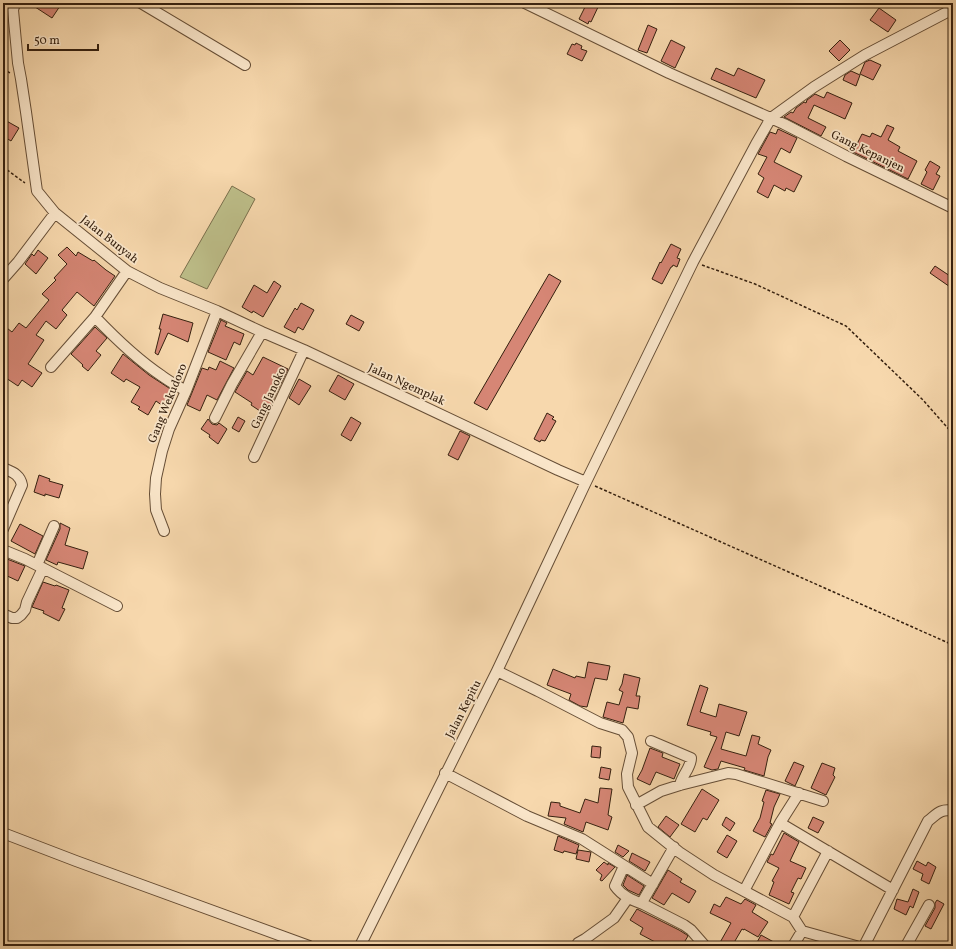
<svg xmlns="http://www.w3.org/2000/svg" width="956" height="949" font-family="Vollkorn,serif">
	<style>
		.green { fill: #bdbe89; stroke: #796f4c }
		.building { fill: #d68675; stroke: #35200f }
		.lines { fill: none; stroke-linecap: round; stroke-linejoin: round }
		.minor-casing { stroke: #664e36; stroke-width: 12 }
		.path { stroke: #35200f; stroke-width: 1.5; stroke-dasharray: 3 2; stroke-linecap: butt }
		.minor { stroke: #fae6ca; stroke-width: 10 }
		.labels { text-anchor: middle; stroke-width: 3.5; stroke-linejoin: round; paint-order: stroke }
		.street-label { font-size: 12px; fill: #35200f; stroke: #fae6ca }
	</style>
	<rect width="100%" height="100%" fill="#f7d8ad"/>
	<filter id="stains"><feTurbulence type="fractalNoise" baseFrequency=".005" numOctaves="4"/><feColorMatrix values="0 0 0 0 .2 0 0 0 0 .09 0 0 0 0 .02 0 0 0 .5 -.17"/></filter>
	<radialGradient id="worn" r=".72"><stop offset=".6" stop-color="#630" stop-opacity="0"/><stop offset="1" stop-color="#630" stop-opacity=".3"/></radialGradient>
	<path class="green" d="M232,186L255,199L207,289L180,277Z"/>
	<path class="building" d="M29,3H55L60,6L52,18Z
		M587,3H595L599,5L591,22L589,21L588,24L579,19Z
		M879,8L896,20L888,32L870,20Z
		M648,25L657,29L647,53L638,50Z
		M671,40L685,47L675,68L661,61Z
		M840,40L850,50L839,61L829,51Z
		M576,43L582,46L581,49L587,51L582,61L567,54L572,44L575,45Z
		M870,60L881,65L873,80L860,74L865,62Z
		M716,68L734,76L738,68L765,80L756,98L711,79Z
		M851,71L860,75L856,86L843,80L845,75Z
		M827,92L852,103L845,119L814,105L808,118L826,127L821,136L784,117L791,112L793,113L796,108L804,102L806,103L807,100L815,94L824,98Z
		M3,119L19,128L11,141L3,136Z
		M887,125L894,128L888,140L900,147L898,151L917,161L908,179L853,152L862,134L870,137L872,133L881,137Z
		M778,129L797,138L790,153L781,148L774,162L802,176L794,192L786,188L785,191L774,185L768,198L757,192L764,178L758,174L767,157L758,154L770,132L776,134Z
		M930,161L940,167L936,174L940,176L933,190L921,184L927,172L925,170Z
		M671,244L681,249L677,258L680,259L677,267L673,265L672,267H671L662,284L652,279L660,262L661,263Z
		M67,247L76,256L78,252L93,261L94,260L106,270L115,276L94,306L77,292L62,310L67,315L56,329L46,321L36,335L44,340L28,364L42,373L32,387L22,380L18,386L3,376V325L12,332L19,323L26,328L49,300L42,294L56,280L54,278L67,264L58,255Z
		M38,250L48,258L36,274L25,264L32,254L34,256Z
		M935,266L953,278V289L930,273Z
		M549,274L561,281L487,410L474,403Z
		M274,281L281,286L263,317L253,311L252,313L242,307L254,285L267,293Z
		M301,303L314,310L303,330L298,327L295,333L284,327L295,308L297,310Z
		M163,314L193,323L188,342L168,333L158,355L155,353L161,329H159Z
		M351,315L364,322L359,331L346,324Z
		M221,320L227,323L225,326L244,334L240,345L234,342L226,360L208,352Z
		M95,327L107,338L96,351L101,355L88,371L82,366L83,365L71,354Z
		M123,354L149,375L172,390L163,406L156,401L148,415L138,409L140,407L131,402L140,387L126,379L124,382L111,373Z
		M263,357L288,369L266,415L251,405L252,403L235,392L247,371L253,375Z
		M220,361L234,368L217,400L207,395L200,411L187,405L202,368L208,370L209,367L216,370Z
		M338,375L354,384L345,400L329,391Z
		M299,379L311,386L299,405L289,398Z
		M547,413L554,417L552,419L556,421L545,441L541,440L540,442L534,439Z
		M238,417L245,421L239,432L232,428Z
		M351,417L361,423L351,441L341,435Z
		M208,419L212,424L217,425L219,423L227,429L218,444L209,437L210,435L201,429Z
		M460,431L470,436L458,460L448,455Z
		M39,475L50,479L49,481L63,485L59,498L45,494V496L34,492Z
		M60,523L70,528L65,545L88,552L83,569L58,562L57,565L46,560L60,529Z
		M20,524L43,536L35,554L11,541Z
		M7,559L25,566L18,581L3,574V568Z
		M43,582L55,586L56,585L69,590L62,608L65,609L59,621L43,613L44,611L32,607Z
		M588,662L610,666L607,680L595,678L587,707L580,706L569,700L571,694L547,685L553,669L575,678L576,676L585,678Z
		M624,674L640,678L636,696H640L638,709L627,707L623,723L603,717L607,702L619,705L623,692L619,690L622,684Z
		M700,685L708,688L700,712L716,717L719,704L747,712L739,736L726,732L721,749L746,756L752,735L760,737L758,744L771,750L768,757L764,776L744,770L745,768L721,761L718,769L712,770L704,767L717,737L710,735L711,732L687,725Z
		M592,746L601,747L600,758L591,757Z
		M650,748L663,753L662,757L680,764L674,779L656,772L650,785L637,779L642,770Z
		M794,762L804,766L795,786L785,781Z
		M822,763L835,768L833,775L835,777L826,795L811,788Z
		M601,767L611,769L609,780L599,778Z
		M600,788L612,789L608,815L612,817L608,830L586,822L583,832L564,824L566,818L548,816L551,802L560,803V806L580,813L585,799L598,803Z
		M702,789L719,800L707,820L703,818L695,832L681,824Z
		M766,790L780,794L774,807L770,823L772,824L765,837L753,831L760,818L764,802L762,801Z
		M666,816L679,825L670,837L658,827Z
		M726,817L735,823L730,831L722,825Z
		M813,817L824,822L818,833L808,828Z
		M784,833L799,842L790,861L806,868L801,879L798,878L791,892L794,893L789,904L769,895L774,882L772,881L779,868L767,862L771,854L773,855Z
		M727,835L737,841L727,858L717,852Z
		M558,836L579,845L576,854L564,851L563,853L554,850Z
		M618,845L629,851L623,857L615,852Z
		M578,850L591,852L589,862L576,859Z
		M632,853L650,862L645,871L629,861Z
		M917,861L926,866L928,862L936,867L929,884L921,880L923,874L913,869Z
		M604,862L608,865V863L615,867L602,881L600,880L602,875L596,870Z
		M668,870L682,879L680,882L696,891L689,903L672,893L664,905L652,898Z
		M627,875L644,886L639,895L628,890L623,885Z
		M913,889L919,892L913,908L910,906L906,915L894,909L897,899L908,902Z
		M726,897L741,904L745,899L756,905L752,912L768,922L758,937L744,929V930L742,929L732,946H718L731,923L710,913L714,904L720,907Z
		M937,900L944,904L931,929L925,926L935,908V903Z
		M637,909L679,930L687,935L688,936L682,946H655L657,943L640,934L643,928L630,920Z
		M761,935L781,946H755Z"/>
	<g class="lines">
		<defs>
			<path id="minor" d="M15,3L13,10L18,63L21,79L26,112L37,191L55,213L127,271L160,288L217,311L262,332L304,350L558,470L586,482
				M141,3L245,65
				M525,3L669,73L784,124L846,156L953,208
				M3,279L18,262L55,213
				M95,317C115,338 138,360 162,376C170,382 178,386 186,391
				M51,367L95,317L127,271
				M215,418L232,384L262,332
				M254,457L304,350
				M3,468C12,472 20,474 22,485L3,529
				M164,531L156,510L155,494L156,478L162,451L169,429L186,391L217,311
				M3,550L25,559L117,606
				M37,565L54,526
				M3,614L12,618H17L21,615L25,610L27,602L43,568
				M497,671L538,691L600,723L622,730L628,737L632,753L627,774L628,787L648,827L679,852L714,875L793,917L802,931L856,946
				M651,741L691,758C691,768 682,775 680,785
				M445,773L527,816L582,839L653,884
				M636,805L661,791L680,785L728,773L736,774L823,801
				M780,823L893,890
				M3,833L76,861L309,946
				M674,847L644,899L643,904L684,925L691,930L705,946
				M624,866L615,886C622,896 632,900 643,904
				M744,891L780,823L799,793
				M793,917L828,851
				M360,946L497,671L586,482L693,262L756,144L771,118L814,87L865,55L953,9
				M576,946L578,943L585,939L614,918L628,898
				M793,946L802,931
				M864,946L928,821C937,814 941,808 953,811
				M906,946L929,905"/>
		</defs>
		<use href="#minor" class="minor-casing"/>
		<path class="path" d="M3,69L10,73
			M3,167L25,183
			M702,265L755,284L846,326L923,400L953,434
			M595,486L953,645"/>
		<use href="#minor" class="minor"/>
	</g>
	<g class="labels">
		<g class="street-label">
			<text transform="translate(868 151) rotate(26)" y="4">Gang Kepanjen</text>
			<text transform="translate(110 239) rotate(38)" y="4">Jalan Bunyah</text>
			<text transform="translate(407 384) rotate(25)" y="4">Jalan Ngemplak</text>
			<text transform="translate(268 398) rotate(-65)" y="4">Gang Janoko</text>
			<text transform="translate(167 403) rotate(-68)" y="4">Gang Wekudoro</text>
			<text transform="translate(463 709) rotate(-63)" y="4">Jalan Kepitu</text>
		</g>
	</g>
	<rect width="956" height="949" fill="none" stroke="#f7d8ad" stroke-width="16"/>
	<rect x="4" y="4" width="948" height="941" fill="none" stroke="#35200f" stroke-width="2"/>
	<rect x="8" y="8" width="940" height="933" fill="none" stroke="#35200f"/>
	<path d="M28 44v6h70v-6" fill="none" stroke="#35200f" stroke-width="2"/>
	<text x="34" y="44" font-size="12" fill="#35200f" stroke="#fae6ca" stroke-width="3" paint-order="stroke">50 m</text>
	<rect width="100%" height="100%" filter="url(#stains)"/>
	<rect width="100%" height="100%" fill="url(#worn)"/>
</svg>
